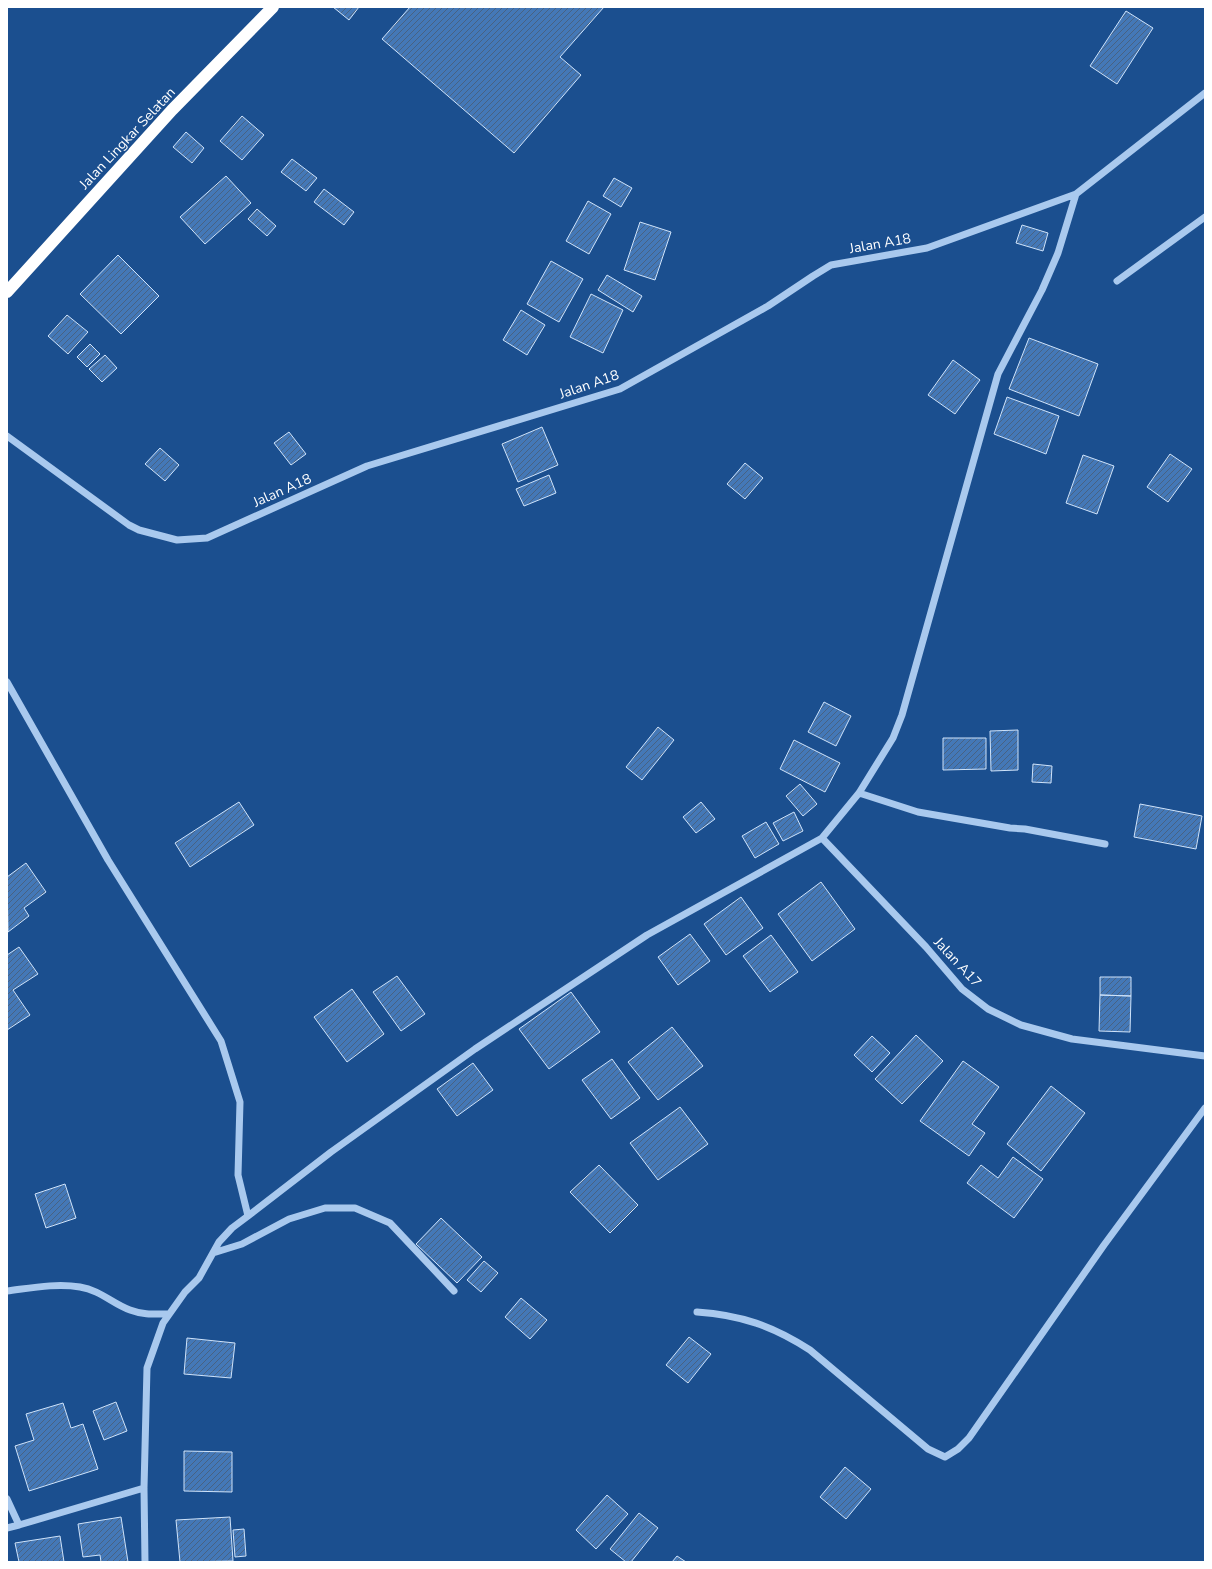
<svg xmlns="http://www.w3.org/2000/svg" width="1212" height="1569" font-family="'Nunito Sans',sans-serif">
	<style>
		.building { fill: url(#building-hatch); stroke: #cfe3fa }
		.lines { fill: none; stroke-linecap: round; stroke-linejoin: round }
		.minor { stroke: #a9c9ee; stroke-width: 7 }
		.highway { stroke: #fff; stroke-width: 12 }
		.labels { text-anchor: middle; stroke-width: 3; stroke-linejoin: round; paint-order: stroke }
		.street-label { font-size: 14px; fill: #fff; stroke: #1b4f8f }
	</style>
	<defs>
		<pattern id="building-hatch" width="6" height="6" patternUnits="userSpaceOnUse"><rect width="6" height="6" fill="#4478b7"/><path d="M-1 1l2-2M0 6l6-6M5 7l2-2" fill="none" stroke="#486282"/></pattern>
	</defs>
	<rect width="100%" height="100%" fill="#1b4f8f"/>
	<path class="building" d="M333,7H359L349,20Z
		M410,7H604L560,57L581,75L514,153L382,39Z
		M1126,11L1153,28L1117,84L1090,66Z
		M242,116L264,135L242,160L220,141Z
		M186,132L204,148L192,163L173,147Z
		M292,159L317,178L306,191L281,172Z
		M226,176L251,203L205,244L180,217Z
		M614,178L632,188L621,207L603,196Z
		M324,189L354,212L344,225L314,202Z
		M588,201L611,214L589,254L566,241Z
		M257,209L276,226L267,236L248,219Z
		M640,222L671,232L655,280L624,270Z
		M1022,225L1048,233L1043,251L1016,243Z
		M118,255L159,296L121,334L80,294Z
		M551,261L583,279L559,322L527,304Z
		M607,275L642,296L633,312L598,290Z
		M591,294L623,310L603,353L570,337Z
		M521,310L545,325L527,355L503,340Z
		M67,315L88,332L68,354L48,336Z
		M1029,338L1098,364L1079,416L1009,389Z
		M90,344L100,354L87,367L77,357Z
		M105,355L117,368L102,382L89,369Z
		M953,360L980,380L955,414L928,395Z
		M1007,397L1059,416L1046,454L994,434Z
		M542,427L558,465L518,482L502,444Z
		M289,432L306,454L291,465L274,443Z
		M160,448L179,465L165,481L145,464Z
		M1170,454L1192,469L1168,502L1147,487Z
		M1083,455L1114,466L1097,514L1066,503Z
		M745,463L763,478L745,499L727,484Z
		M549,475L556,493L524,506L516,489Z
		M824,702L851,716L836,746L808,732Z
		M658,727L674,740L642,780L626,767Z
		M1018,730V770L991,771L990,731Z
		M943,738H986V769L943,770Z
		M794,740L840,763L825,792L780,769Z
		M1033,764L1052,766L1051,783L1032,782Z
		M800,784L817,804L803,816L786,796Z
		M239,802L254,825L190,867L175,843Z
		M701,802L715,819L696,833L683,817Z
		M1140,804L1202,816L1196,849L1134,837Z
		M794,812L803,831L783,841L773,823Z
		M766,822L779,844L755,858L742,836Z
		M26,863L46,892L24,908L29,916L8,932L7,877Z
		M821,882L855,929L812,961L778,914Z
		M741,897L763,928L726,955L704,924Z
		M690,934L710,961L678,985L658,957Z
		M771,935L798,972L770,992L743,956Z
		M19,947L38,974L13,990L30,1015L7,1030V955Z
		M397,976L425,1014L401,1031L373,992Z
		M1100,977H1131V996L1100,995Z
		M352,989L384,1034L347,1062L314,1017Z
		M571,992L600,1032L549,1069L519,1029Z
		M1100,995L1131,996L1130,1032L1099,1031Z
		M672,1027L703,1066L658,1100L628,1062Z
		M916,1035L943,1061L902,1104L875,1079Z
		M872,1036L890,1053L872,1072L854,1055Z
		M612,1059L640,1098L611,1119L582,1080Z
		M963,1061L999,1087L972,1124L985,1133L969,1156L920,1121Z
		M473,1063L493,1090L457,1116L437,1089Z
		M1051,1086L1085,1113L1041,1171L1007,1144Z
		M680,1107L708,1144L658,1180L630,1143Z
		M1013,1157L1043,1179L1014,1218L967,1183L981,1165L998,1178Z
		M599,1165L638,1205L610,1233L570,1192Z
		M65,1184L76,1218L46,1228L35,1194Z
		M441,1218L482,1257L457,1283L416,1244Z
		M484,1261L498,1273L481,1292L467,1280Z
		M521,1298L547,1320L530,1339L505,1317Z
		M689,1337L711,1354L688,1383L666,1365Z
		M187,1338L235,1343L231,1378L184,1374Z
		M116,1402L127,1431L104,1440L93,1411Z
		M63,1403L71,1428L83,1424L98,1469L29,1491L15,1446L34,1440L26,1414Z
		M184,1451L232,1452V1492L184,1491Z
		M845,1467L871,1489L846,1519L820,1497Z
		M607,1495L628,1514L596,1549L576,1530Z
		M639,1513L658,1528L631,1562H626L610,1549Z
		M121,1517L128,1562H101L100,1555L83,1557L78,1524Z
		M230,1517L233,1561L180,1562L176,1520Z
		M244,1529L246,1556L235,1557L233,1530Z
		M60,1536L64,1562H19L15,1543Z
		M677,1556L686,1562H672Z"/>
	<g class="lines">
		<path class="minor" d="M1117,281L1205,217
			M7,436L129,525L139,530L177,540L207,538L367,466L620,389L768,306L813,276L831,265L927,248L1076,194L1205,93
			M7,682L108,860L221,1041L240,1102L238,1175L248,1216L331,1152L475,1049L647,935L822,838L859,793L893,738L902,715L998,374L1042,290L1058,253L1076,194
			M859,793L918,812L1010,828L1025,829L1105,844
			M822,838L926,947L962,989L988,1009L1021,1025L1072,1039L1205,1056
			M213,1253L242,1244L289,1219L325,1208H355L390,1223L454,1291
			M7,1291C31,1288 56,1283 80,1287C100,1290 113,1304 130,1310C143,1315 155,1314 169,1314
			M697,1312C741,1315 773,1326 810,1350L928,1449L945,1457L958,1449L969,1438L1104,1245L1205,1108
			M7,1499L19,1525L144,1488
			M7,1528L19,1525
			M145,1562L144,1488L147,1368L163,1323L185,1292L199,1278L219,1242L232,1228L248,1216"/>
		<path class="highway" d="M7,292L172,110L273,7"/>
	</g>
	<g class="labels">
		<g class="street-label">
			<text transform="translate(127 138) rotate(-47)" y="5">Jalan Lingkar Selatan</text>
			<text transform="translate(880 243) rotate(-10)" y="5">Jalan A18</text>
			<text transform="translate(589 384) rotate(-19)" y="5">Jalan A18</text>
			<text transform="translate(282 490) rotate(-24)" y="5">Jalan A18</text>
			<text transform="translate(958 962) rotate(47)" y="5">Jalan A17</text>
		</g>
	</g>
	<rect width="1212" height="1569" fill="none" stroke="#ffffff" stroke-width="16"/>
</svg>
